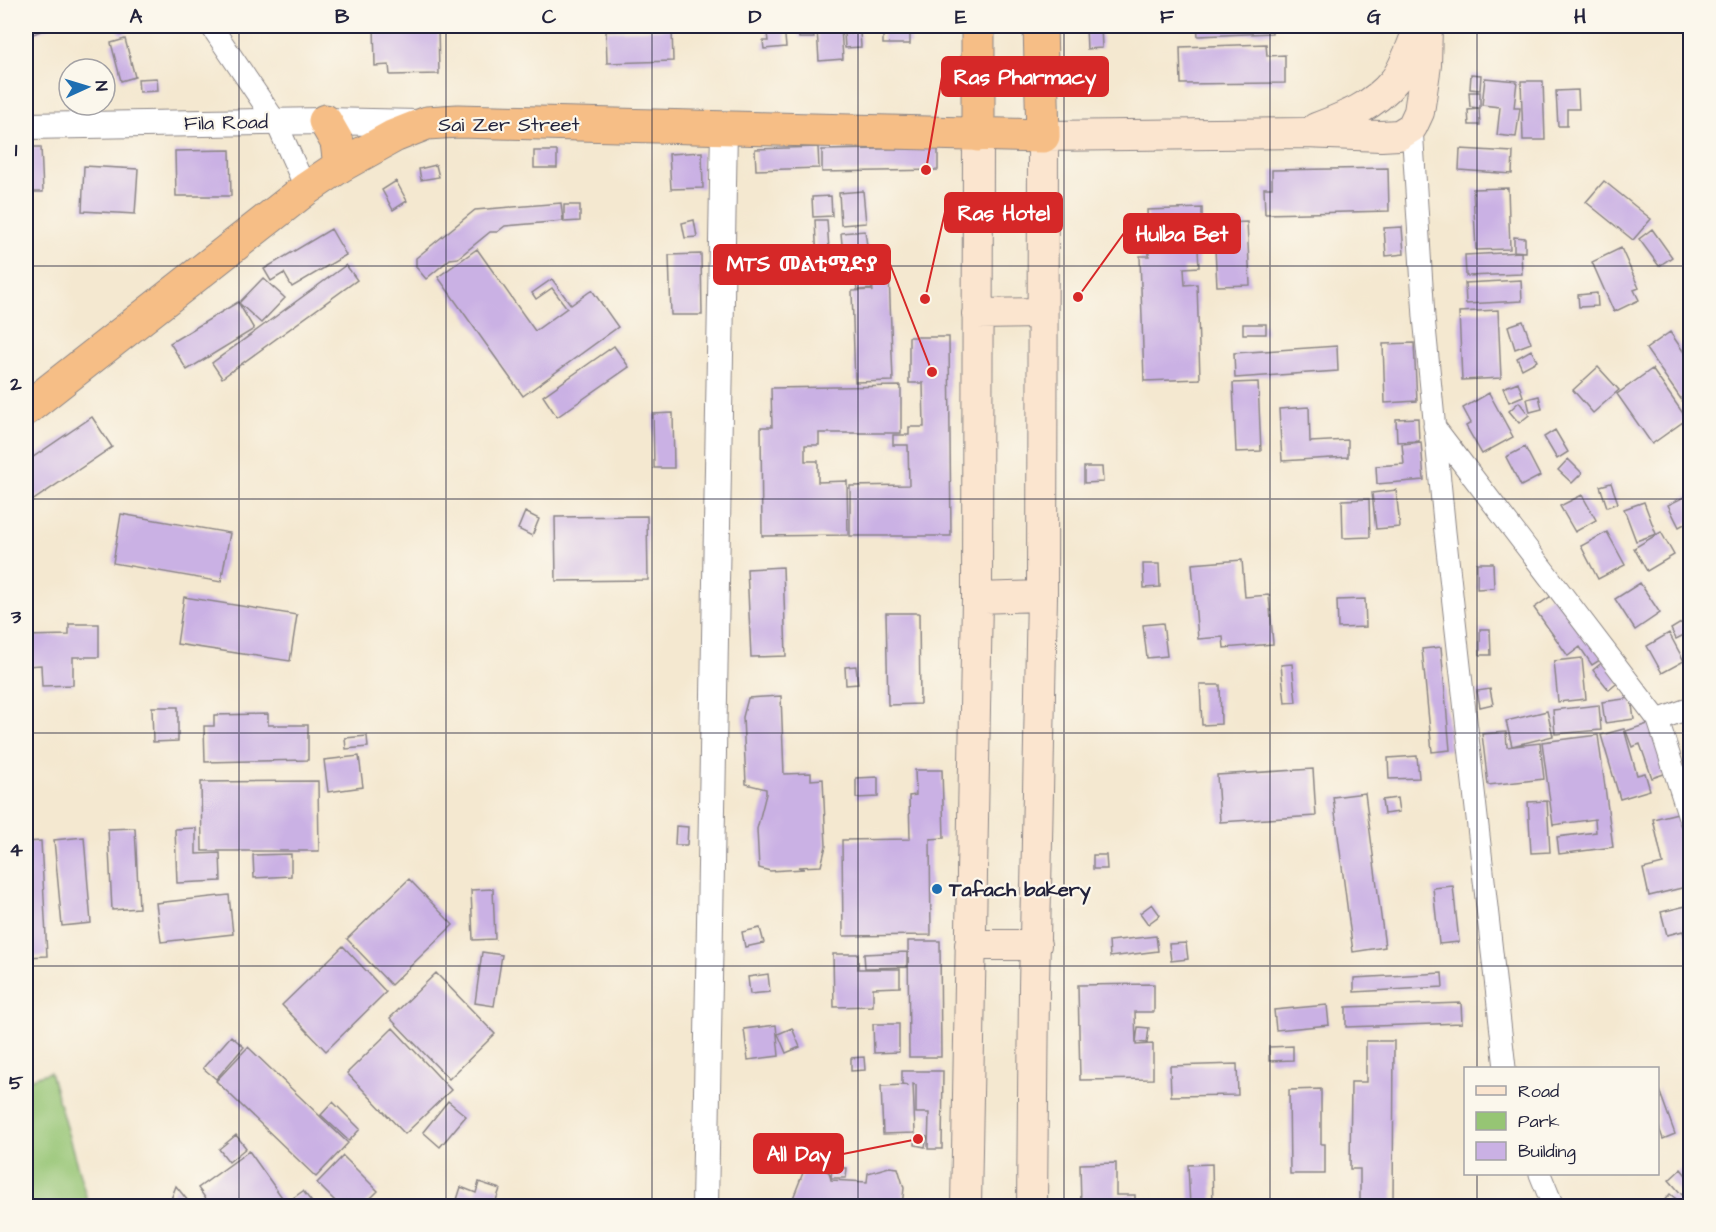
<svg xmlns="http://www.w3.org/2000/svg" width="1716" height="1232" font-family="'Architects Daughter','Noto Sans Ethiopic',sans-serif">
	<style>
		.green { fill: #96c574; stroke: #5c7458; stroke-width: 1.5 }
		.building { fill: #cab1e4 }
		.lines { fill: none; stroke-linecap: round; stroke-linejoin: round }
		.minor-casing { stroke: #8b8586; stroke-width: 23 }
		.tertiary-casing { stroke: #8b8586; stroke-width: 28 }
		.secondary-casing { stroke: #8b8586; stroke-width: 32 }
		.trunk-casing { stroke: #8b8586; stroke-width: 35 }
		.minor { stroke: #fff; stroke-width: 21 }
		.tertiary { stroke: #fff; stroke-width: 26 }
		.secondary { stroke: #fbe5cf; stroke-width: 30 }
		.trunk { stroke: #f6be86; stroke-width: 33 }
		.grid { fill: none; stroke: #22223b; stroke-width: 1.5; stroke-opacity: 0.55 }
		.poi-dot { fill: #1f6fb2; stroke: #fbf7ec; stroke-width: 2 }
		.labels { text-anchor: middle; stroke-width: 4.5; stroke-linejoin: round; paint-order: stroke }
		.street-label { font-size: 20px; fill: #22223b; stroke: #fbf7ec }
		.poi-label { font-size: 20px; font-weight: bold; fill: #22223b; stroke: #fbf7ec; text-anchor: start }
		.leader { fill: none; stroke: #d62828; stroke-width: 2 }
		.callout-dot { fill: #d62828; stroke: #fbf7ec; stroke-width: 2 }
		.callout { fill: #d62828; stroke: #d62828; stroke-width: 2 }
		.callout-label { font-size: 21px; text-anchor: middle; font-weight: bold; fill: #fff }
		.neatline { fill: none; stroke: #22223b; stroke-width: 2 }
		.grid-label { font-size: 20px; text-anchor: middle; font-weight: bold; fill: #22223b }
	</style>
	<rect width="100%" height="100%" fill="#fbf7ec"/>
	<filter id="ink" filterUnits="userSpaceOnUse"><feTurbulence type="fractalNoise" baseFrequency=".0167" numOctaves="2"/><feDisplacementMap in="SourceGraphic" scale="12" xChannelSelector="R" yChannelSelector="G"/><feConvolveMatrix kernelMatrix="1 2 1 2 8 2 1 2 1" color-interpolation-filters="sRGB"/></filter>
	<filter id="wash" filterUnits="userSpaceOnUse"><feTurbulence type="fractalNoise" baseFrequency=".008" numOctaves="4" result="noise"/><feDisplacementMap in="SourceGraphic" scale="24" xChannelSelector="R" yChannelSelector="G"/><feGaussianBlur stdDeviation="1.35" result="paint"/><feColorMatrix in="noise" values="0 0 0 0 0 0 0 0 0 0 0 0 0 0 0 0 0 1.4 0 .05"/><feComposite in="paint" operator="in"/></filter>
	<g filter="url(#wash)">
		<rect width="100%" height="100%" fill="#f4e8d0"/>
		<path class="green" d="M50,1072L89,1206H26V1080Z"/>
		<g id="blocks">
			<path class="building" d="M26,26H53L26,37Z
				M116,26H140L121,35Z
				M374,26H438L439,74L390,75L389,65L375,66Z
				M766,26H784L786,47L764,49L763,41H768Z
				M798,26H813L814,38H799Z
				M883,26H910V44H883Z
				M1086,26H1101L1102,48L1087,49Z
				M1197,26H1272V33L1198,36Z
				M841,28L843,59L819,61L817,29Z
				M672,29L673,61L607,63L606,31Z
				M860,32L861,47L845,48L844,33Z
				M125,39L135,77L121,81L111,43Z
				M1266,44L1267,56L1285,55V83L1181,84L1180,47Z
				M1471,74L1481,75L1480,90L1470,89Z
				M157,78L158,91L139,92L138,79Z
				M1485,78L1517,81L1514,108H1520L1516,137L1497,135L1500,107L1482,105Z
				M1521,81H1543L1545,140H1523Z
				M1578,90L1579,109H1567V126H1558L1556,91Z
				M1469,92H1480V108L1470,107Z
				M1479,109L1480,125H1469L1468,110Z
				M26,147H41L43,192H26Z
				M818,147L819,168L756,170L755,149Z
				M938,148V170L822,172V150Z
				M1460,149L1513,152L1512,174L1459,170Z
				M230,150L231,196H176L175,151Z
				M534,151H557V168H534Z
				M702,152L703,188L671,189L669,154Z
				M436,165L439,177L421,180L419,169Z
				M84,166L138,169L135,214L82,211Z
				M1388,168L1389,211L1265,214L1264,188H1272V170Z
				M396,181L407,201L393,210L382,190Z
				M1604,181L1651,219L1633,240L1586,202Z
				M1508,188L1510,249L1476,250L1473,189Z
				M863,191L866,223L841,225L839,193Z
				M831,196L832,216L813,217L812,197Z
				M561,203L563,221L505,226L497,232H490L458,258L450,259L426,279L416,267V258L475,210Z
				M564,205H580V221L564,222Z
				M1202,208V224L1247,222L1250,285L1217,286L1215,249L1198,250L1199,267L1184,268L1185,285L1197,284L1200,379L1144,381L1140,256H1149L1147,210Z
				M694,220L697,237L685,238L682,223Z
				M815,220H827L830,264H817Z
				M1402,227L1404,254L1386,256L1384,228Z
				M331,229L346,255L292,287L284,273L271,281L264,269Z
				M1652,229L1672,257L1659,266L1639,239Z
				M865,231L868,253L843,256L841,233Z
				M1514,237L1525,238V252L1514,251Z
				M1621,248L1639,288L1634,290L1639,300L1614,312L1592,262Z
				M477,249L535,331L567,308L552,288L536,299L532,293L552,279L571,305L592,290L618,327L523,396L438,277Z
				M1521,252L1522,274L1466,276L1465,255Z
				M701,254L702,315H671L669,255Z
				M346,265L357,280L222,378L212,363Z
				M870,274L872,289L857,290L855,275Z
				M889,274L893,381L855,382L852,291L872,290L873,292L872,275Z
				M263,278L285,298L261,323L239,303Z
				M1521,280L1522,301L1466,304L1465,283Z
				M1597,293L1598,306L1579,307L1578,295Z
				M238,302L254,329L187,370L170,343Z
				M1498,310L1501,378L1462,380L1459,312Z
				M1523,321L1531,343L1515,349L1508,326Z
				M1243,324H1266V334H1243Z
				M1670,332L1690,361V412L1646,349Z
				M909,337H949L951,536H850V486L909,485L908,445H893V435H909V427H924L923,383H909Z
				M1414,343L1417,401L1385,403L1383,344Z
				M614,346L629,367L557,417L543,396Z
				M1337,346L1338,371L1235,378L1234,353Z
				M1531,350L1537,361L1522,369L1517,358Z
				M1598,367L1619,390L1593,413L1573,390Z
				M1652,369L1687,419L1652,444L1617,394Z
				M1258,382L1261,451L1236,452L1233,383Z
				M1518,382L1523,396L1509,402L1503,388Z
				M901,386V433H819V445H805V461H818V482L847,481L848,535L762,536L761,427H772L771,388Z
				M1489,393L1513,437L1482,454L1466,426L1471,423L1463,408Z
				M1539,396L1542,409L1530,412L1527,399Z
				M1519,402L1529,415L1519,423L1509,411Z
				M1309,407L1310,442L1348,440V457L1282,461L1279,409Z
				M673,413L674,468H654L653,414Z
				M92,417L112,447L26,505V462Z
				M1418,418L1419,441L1397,442L1396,419Z
				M1555,430L1568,452L1557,459L1544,437Z
				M1421,442L1424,480L1377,484L1376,466L1404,464L1402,444Z
				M1525,447L1540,476L1521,486L1506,457Z
				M1568,459L1582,473L1572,483L1558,470Z
				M1084,467H1102L1103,482L1084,483Z
				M1611,483L1618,503L1607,507L1600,486Z
				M1396,490L1400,527L1376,529L1372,493Z
				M1582,495L1596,520L1575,532L1560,506Z
				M1688,495L1690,501V521L1679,527L1668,505Z
				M1369,499L1370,537L1343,538L1342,500Z
				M1644,502L1656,534L1636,541L1624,509Z
				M525,512L539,519L532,536L518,529Z
				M121,514L230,533L221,582L113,563Z
				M647,516L648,580L556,581L555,517Z
				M1607,532L1625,565L1598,579L1581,546Z
				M1661,532L1674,555L1647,571L1634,548Z
				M1242,560L1245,597L1269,595L1273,644L1224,648L1223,637L1198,639L1192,564Z
				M1477,563H1493L1494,588L1477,589Z
				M1143,564H1159L1160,587L1144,588Z
				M783,567L786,656L751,657L747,569Z
				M1640,583L1660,613L1635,630L1615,599Z
				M1557,592L1603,658L1592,665L1580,647L1568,656L1534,608Z
				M184,597L297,615L290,661L177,644Z
				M1365,599L1366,627L1338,628L1337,600Z
				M886,613H919L920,704L888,705Z
				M1684,621L1690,632L1676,639L1671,629Z
				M1163,623L1167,656L1147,658L1143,625Z
				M69,624H99V657H73V685L42,686L41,665L26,666V636L69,635Z
				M1480,629H1490L1491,655H1480Z
				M1669,633L1684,661L1662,673L1647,646Z
				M1441,647L1450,750L1432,752L1422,649Z
				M1582,658L1586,699L1558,702L1554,661Z
				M1605,660L1621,680L1609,690L1593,670Z
				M1292,664L1296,702L1285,703L1281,665Z
				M856,666L858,684L846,685L845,667Z
				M1200,685H1220L1221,724L1202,725Z
				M1490,689L1493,704L1480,707L1477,691Z
				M781,696L784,774L811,773V780L823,779L826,846L821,866L798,867L804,869L770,871L759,868L757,829L766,794V789L746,784L743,717L748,698Z
				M1631,698L1634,719L1605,723L1602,702Z
				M1599,705L1601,730L1555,734L1553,710Z
				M152,707H178V741L153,742Z
				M1547,711L1553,736L1512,746L1506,721Z
				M268,714V725H308V760L205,762L204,726H214V715Z
				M1654,722L1670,772L1652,778L1640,744L1632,747L1626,731Z
				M1624,729L1637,775L1645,773L1650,790L1620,799L1601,735Z
				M1506,732L1507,747L1540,743L1544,779L1488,785L1482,734Z
				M1598,735L1613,847L1559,854L1557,837L1596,832L1595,819L1553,825L1542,742Z
				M367,736L368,747L346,749L345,738Z
				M359,756L363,787L328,792L324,760Z
				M1417,756L1419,778L1389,779L1388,758Z
				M1313,769L1316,816L1220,822L1217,775Z
				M915,770H942L944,838L930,839L931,935L843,936L842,840L910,839L909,796L916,795Z
				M878,777V797L856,798V778Z
				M318,781L319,851H202L201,782Z
				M1365,793L1385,947L1353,952L1333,797Z
				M1397,798L1399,812L1384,814L1382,800Z
				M1547,801L1550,852L1531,853L1528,802Z
				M1682,812L1690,849V862L1684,863L1690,886L1649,896L1643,869L1663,864L1653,819Z
				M676,826L688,827L687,845H675Z
				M135,828L139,908L112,910L108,829Z
				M196,828V854L220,853L221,881L177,883L175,829Z
				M84,837L91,923L62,926L54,840Z
				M41,841L47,956L26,957V842Z
				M291,854V876L254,878L253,855Z
				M1093,855H1106L1107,869H1093Z
				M409,879L453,925L391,985L347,939Z
				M1453,886L1459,942L1439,944L1433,888Z
				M493,889L495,939L473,940L471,890Z
				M229,895L233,934L161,942L156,903Z
				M1152,904L1160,915L1148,924L1140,913Z
				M1690,905V957L1683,931L1667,935L1661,912Z
				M760,928L764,943L745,947L742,932Z
				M1156,936L1158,951L1110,957L1109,941Z
				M908,941H940L941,1057H909Z
				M1186,943L1188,959L1171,961L1169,944Z
				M343,946L386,992L326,1051L282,1005Z
				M482,952L502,955L494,1006L475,1003Z
				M907,952V967L865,968L864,954Z
				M833,954H858V969H900V987L873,988V1006L834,1007Z
				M436,973L495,1034L449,1079L390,1018Z
				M1442,973L1443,987L1354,992V978Z
				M768,974L770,992L750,994L748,977Z
				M1154,984V1012H1135L1136,1045L1153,1044V1079L1080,1080L1078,985Z
				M1461,1003L1462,1023L1346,1027V1007Z
				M1327,1005L1329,1025L1276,1030L1274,1010Z
				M873,1024H899V1052L874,1053Z
				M776,1025L779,1056L748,1060L744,1029Z
				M1138,1027L1149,1028L1147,1043L1136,1042Z
				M393,1028L451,1090L405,1134L347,1073Z
				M792,1028L800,1047L786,1053L778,1034Z
				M231,1036L244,1047L216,1079L203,1068Z
				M1366,1041H1394L1393,1206H1360V1169H1350L1351,1082H1366Z
				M1293,1046V1060L1269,1061V1047Z
				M248,1047L348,1143L316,1177L216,1081Z
				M864,1057L865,1070L851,1071V1058Z
				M1237,1064L1238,1095L1171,1096L1170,1066Z
				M902,1071H943L942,1149H928L929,1113H916V1085L913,1084L915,1133L883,1134L881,1086L908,1085L902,1084Z
				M1658,1087L1675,1134L1663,1139L1658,1125Z
				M1321,1089V1144H1325V1174H1290L1289,1090Z
				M448,1101L466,1116L440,1147L423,1132Z
				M333,1102L360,1129L349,1141L321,1115Z
				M236,1135L246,1148L229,1162L219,1149Z
				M916,1135L927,1137L925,1147L915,1145Z
				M249,1151L286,1203L303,1191L315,1206H211L198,1188Z
				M343,1156L378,1191L363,1206H340L317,1183Z
				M1116,1163V1195H1135V1206H1081L1080,1164Z
				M1212,1164L1213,1206H1190L1188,1165Z
				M806,1165L813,1166L829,1172L831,1180L867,1182L868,1173L889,1167L898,1168L904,1188L902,1206H790Z
				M832,1168H847L846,1178H831Z
				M1681,1169L1690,1180V1187L1682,1195L1669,1180Z
				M479,1182L500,1189L494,1206H467L456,1203L461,1187L476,1193Z
				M176,1186L192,1206H173L170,1202Z
				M1670,1194L1685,1206H1659Z
				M1487,1203V1206H1447V1205Z"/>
		</g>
	</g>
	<g filter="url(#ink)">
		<use href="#blocks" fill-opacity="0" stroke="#8b8586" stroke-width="1.5"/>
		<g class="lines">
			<defs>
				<path id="minor" d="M211,26L276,122L306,189
					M1412,127L1424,317L1445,532L1505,1068
					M1434,426L1658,720L1690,820
					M1658,720L1690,708
					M1540,1174L1553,1206"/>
				<path id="tertiary" d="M26,126L325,121L418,123
					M705,1206L724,128"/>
				<path id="secondary" d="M1316,128C1345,117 1374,106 1394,81C1405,68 1413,41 1420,26
					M977,314L1042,313
					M977,598L1042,596
					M970,945H1036
					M966,1206L977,598L978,135
					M1032,1206L1034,987L1042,596L1043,136L1305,133L1381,136L1399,135L1412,127L1419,112L1426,65L1427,26"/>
				<path id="trunk" d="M325,121L337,142L340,166
					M978,135V26
					M26,409L306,189L340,166L394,136L427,123L458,121L1043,136L1040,26"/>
			</defs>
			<use href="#minor" class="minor-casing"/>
			<use href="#tertiary" class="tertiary-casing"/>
			<use href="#secondary" class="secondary-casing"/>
			<use href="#trunk" class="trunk-casing"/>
			<use href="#minor" class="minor"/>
			<use href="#tertiary" class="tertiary"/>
			<use href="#secondary" class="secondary"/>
			<use href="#trunk" class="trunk"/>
		</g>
	</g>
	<path class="grid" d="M239,26V1206M446,26V1206M652,26V1206M858,26V1206M1064,26V1206M1270,26V1206M1477,26V1068M26,266H1690M26,499H1690M26,733H1690M26,966H1690M1477,1174V1206"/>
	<circle class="poi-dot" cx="937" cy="889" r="6"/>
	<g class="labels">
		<g class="street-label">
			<text transform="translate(226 122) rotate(-1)" y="7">Fila Road</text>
			<text x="509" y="131">Sai Zer Street</text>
		</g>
		<g class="poi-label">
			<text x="949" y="896">Tafach bakery</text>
		</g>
	</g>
	<path class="leader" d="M926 170L942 77M925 299L945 212M1078 297L1124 233M932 372L890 264M918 1139L843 1154"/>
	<g class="callout-dot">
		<circle cx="926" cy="170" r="6"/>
		<circle cx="925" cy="299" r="6"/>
		<circle cx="1078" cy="297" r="6"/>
		<circle cx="932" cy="372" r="6"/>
		<circle cx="918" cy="1139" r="6"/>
	</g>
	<g class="callout">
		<rect x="942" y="57" width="166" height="39" rx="6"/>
		<rect x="945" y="193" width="117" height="39" rx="6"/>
		<rect x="1124" y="214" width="116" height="39" rx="6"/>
		<rect x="714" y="245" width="176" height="39" rx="6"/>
		<rect x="754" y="1134" width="89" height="39" rx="6"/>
	</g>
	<g class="callout-label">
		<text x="1025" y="84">Ras Pharmacy</text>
		<text x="1004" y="220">Ras Hotel</text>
		<text x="1182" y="241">Hulba Bet</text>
		<text x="802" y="271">MTS መልቲሚድያ</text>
		<text x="799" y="1161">All Day</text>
	</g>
	<rect width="1716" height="1232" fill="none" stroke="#fbf7ec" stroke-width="66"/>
	<rect x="1464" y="1067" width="195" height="108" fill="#fbf7ec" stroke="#a4a2a5" stroke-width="1.5"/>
	<rect x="1476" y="1086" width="30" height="9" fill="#fbe5cf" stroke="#a4a2a5" stroke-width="1.5"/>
	<text x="1518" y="1097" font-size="18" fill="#22223b">Road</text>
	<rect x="1476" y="1112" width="30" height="18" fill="#96c574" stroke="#a4a2a5" stroke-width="1.5"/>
	<text x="1518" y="1127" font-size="18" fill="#22223b">Park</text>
	<rect x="1476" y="1142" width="30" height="18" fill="#cab1e4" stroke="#a4a2a5" stroke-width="1.5"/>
	<text x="1518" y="1157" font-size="18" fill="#22223b">Building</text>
	<g transform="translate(87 87) rotate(86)"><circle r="28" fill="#fbf7ec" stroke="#a4a2a5" stroke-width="1.5"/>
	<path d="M0-4.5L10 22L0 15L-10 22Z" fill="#1f6fb2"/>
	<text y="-9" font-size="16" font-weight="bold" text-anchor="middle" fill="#22223b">N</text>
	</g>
	<rect x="33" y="33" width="1650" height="1166" class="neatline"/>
	<g class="grid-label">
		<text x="136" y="23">A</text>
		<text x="342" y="23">B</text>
		<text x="549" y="23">C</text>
		<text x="755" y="23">D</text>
		<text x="961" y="23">E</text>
		<text x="1167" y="23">F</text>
		<text x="1374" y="23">G</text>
		<text x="1580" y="23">H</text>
		<text x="16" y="156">1</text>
		<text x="16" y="390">2</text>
		<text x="16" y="623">3</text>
		<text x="16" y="856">4</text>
		<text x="16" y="1089">5</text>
	</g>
</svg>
